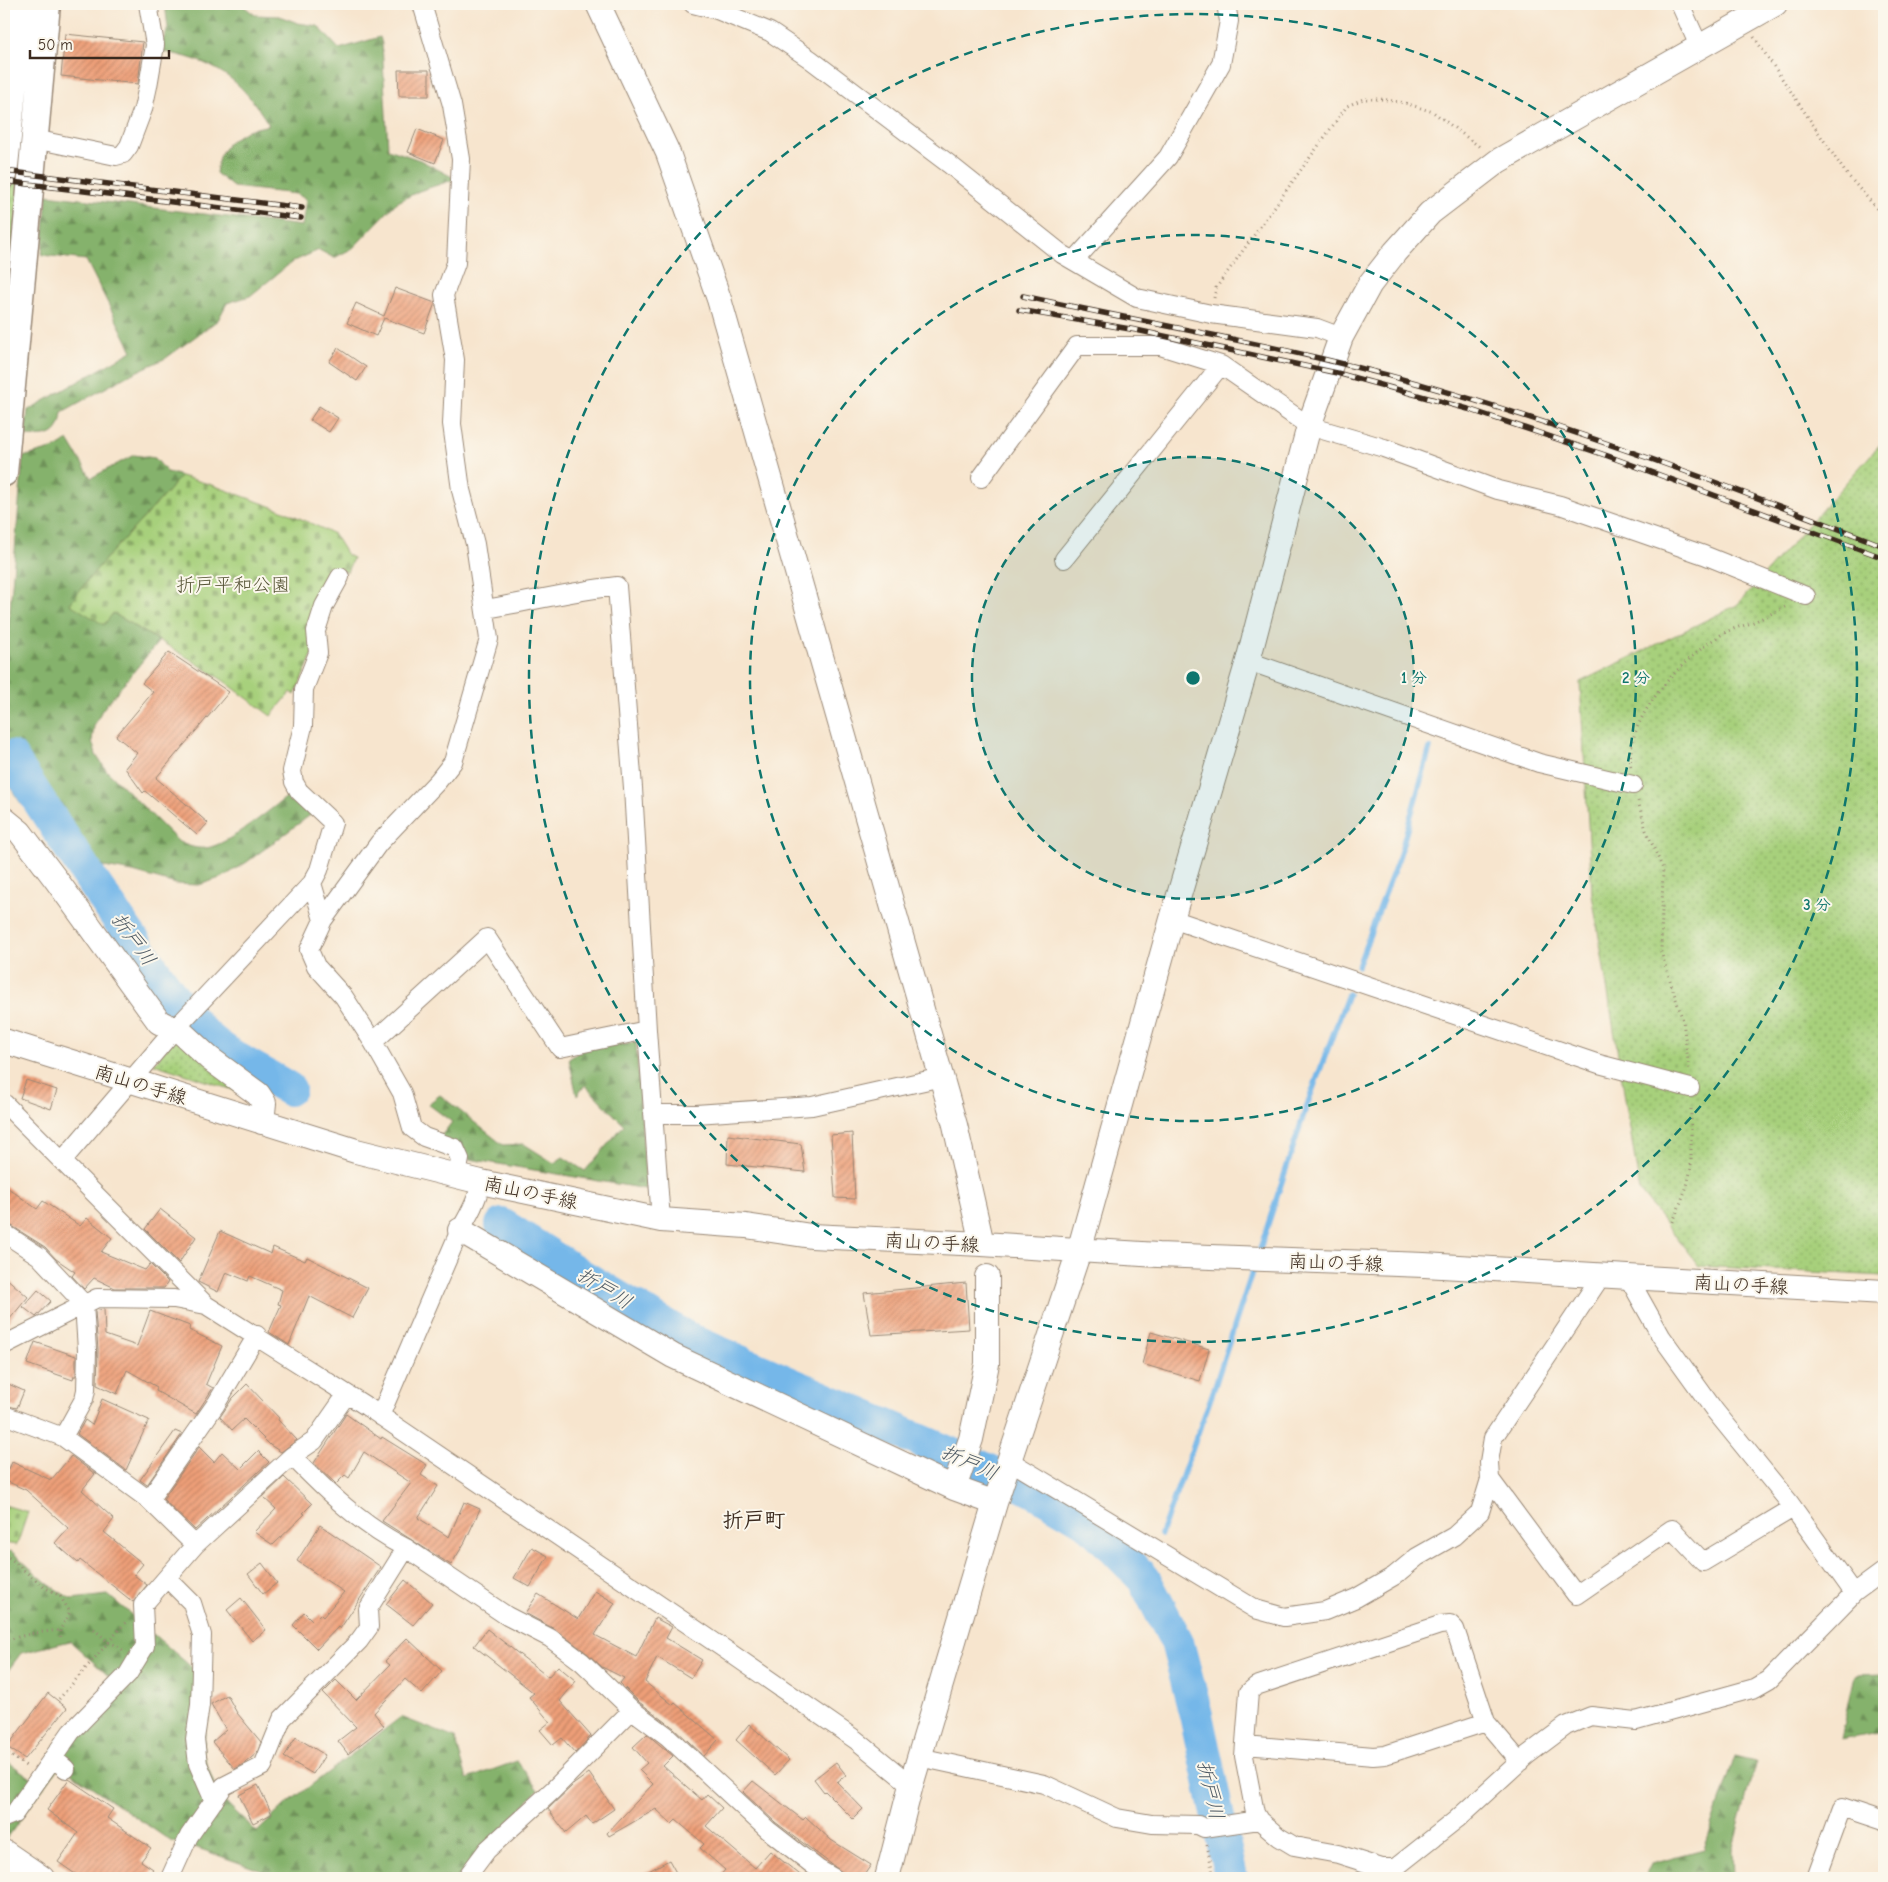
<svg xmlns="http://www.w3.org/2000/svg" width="1888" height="1882" font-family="'Comic Neue','Klee One',sans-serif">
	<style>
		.grass { fill: url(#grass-dots); stroke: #717d4d }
		.forest { fill: url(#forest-firs); stroke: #606e45 }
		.cemetery { fill: url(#cemetery-stones); stroke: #717d4d }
		.garden { fill: url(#garden-furrows); stroke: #717d4d }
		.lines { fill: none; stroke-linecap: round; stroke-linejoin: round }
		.stream { stroke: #74b7e9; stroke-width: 5.5 }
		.river { stroke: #74b7e9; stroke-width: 34 }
		.building { fill: url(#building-hatch) }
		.street-casing { stroke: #998876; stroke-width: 20 }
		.secondary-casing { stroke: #998876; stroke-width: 26 }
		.primary-casing { stroke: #998876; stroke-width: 29 }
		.path { stroke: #998876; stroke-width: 3; stroke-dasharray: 1 4; stroke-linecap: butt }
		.street { stroke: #fff; stroke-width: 18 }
		.secondary { stroke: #fff; stroke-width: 24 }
		.primary { stroke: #fff; stroke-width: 26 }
		.rail-casing { stroke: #3b2a1e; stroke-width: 5.5 }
		.rail { stroke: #fbf7ec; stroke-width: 4; stroke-dasharray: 11; stroke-linecap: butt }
		.ring { fill: none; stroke: #0f766e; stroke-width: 2.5; stroke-dasharray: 9 6 }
		.labels { text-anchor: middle; stroke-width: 4; stroke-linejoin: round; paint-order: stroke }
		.park-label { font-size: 19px; fill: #565436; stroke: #fbf7ec }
		.street-label { font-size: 19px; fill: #3b2a1e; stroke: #fbf7ec }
		.water-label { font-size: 20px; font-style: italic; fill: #4f5b65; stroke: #fbf7ec }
		.quarter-label { font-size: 21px; font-weight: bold; fill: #3b2a1e; stroke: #fbf7ec }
		.centre { fill: #0f766e; stroke: #fbf7ec; stroke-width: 2.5 }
		.ring-label { font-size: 15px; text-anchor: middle; font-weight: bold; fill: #0f766e; stroke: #fbf7ec; stroke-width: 4; stroke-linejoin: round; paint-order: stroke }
	</style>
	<defs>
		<pattern id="grass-dots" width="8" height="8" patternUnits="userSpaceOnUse" patternTransform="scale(1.25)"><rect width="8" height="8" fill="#a7d07c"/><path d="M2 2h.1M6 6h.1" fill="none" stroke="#89a965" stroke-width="1.8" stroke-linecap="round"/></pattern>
		<pattern id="forest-firs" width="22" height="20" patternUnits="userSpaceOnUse" patternTransform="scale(1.25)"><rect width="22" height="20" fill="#85b26c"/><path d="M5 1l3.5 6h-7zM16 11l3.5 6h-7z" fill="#6e9158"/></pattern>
		<pattern id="cemetery-stones" width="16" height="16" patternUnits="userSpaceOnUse" patternTransform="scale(1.25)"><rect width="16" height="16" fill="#a7d07c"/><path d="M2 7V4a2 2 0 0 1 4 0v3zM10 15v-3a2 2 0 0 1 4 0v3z" fill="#89a965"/></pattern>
		<pattern id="garden-furrows" width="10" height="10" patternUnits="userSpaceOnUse" patternTransform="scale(1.25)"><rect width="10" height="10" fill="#a7d07c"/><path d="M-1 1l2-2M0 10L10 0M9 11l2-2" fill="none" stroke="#89a965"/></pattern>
		<pattern id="building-hatch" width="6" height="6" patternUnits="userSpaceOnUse" patternTransform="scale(1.25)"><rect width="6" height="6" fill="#ee9f78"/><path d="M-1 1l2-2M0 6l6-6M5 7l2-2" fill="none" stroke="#c28262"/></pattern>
	</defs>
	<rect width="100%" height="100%" fill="#fbf7ec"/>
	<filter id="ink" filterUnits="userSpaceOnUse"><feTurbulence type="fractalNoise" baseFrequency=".02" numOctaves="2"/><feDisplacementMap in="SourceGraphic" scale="10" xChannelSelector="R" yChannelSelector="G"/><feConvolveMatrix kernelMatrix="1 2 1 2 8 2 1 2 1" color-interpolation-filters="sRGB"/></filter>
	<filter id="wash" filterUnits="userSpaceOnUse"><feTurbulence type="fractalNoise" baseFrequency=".0096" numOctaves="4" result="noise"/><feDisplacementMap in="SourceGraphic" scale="20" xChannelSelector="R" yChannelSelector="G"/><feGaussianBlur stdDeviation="1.12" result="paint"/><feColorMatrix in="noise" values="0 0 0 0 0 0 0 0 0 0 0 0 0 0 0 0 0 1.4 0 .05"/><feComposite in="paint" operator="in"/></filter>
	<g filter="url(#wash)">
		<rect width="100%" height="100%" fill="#f7e5ce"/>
		<path class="grass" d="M1884,440V1276L1699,1266L1640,1191L1592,894L1580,682L1737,605Z
			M4,756L34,804L24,808L4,778Z
			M48,825L65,850L56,855L39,830Z
			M177,1035L252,1096L154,1064Z"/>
		<path class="forest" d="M165,4H241L255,15L279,16L298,23L318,26L339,49L380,37L382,44L388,149L420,160L456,179L419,191L396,203L353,248L334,258L319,250L292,262L250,296L227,303L218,320L166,358L127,376L62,412C60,438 47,437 25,436L28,410L132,351L86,260L42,255L47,195L302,226L306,199L296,194L233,187L216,173L219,157L229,142L248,130L269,125C240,77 213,60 159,51L168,28Z
			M68,440L91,478L134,455L155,458L167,472L181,476C145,520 102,557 70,604L113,613L159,641L102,710L94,726L92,741L96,755L106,770L179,842C188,846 196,849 206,848C229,845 270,809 291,794L313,813L247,862L223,877L199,885L176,884L133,872L99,866L92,871L16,753L6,759L4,756V680L23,457L55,448Z
			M636,1042L646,1189L469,1159L433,1137L442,1135L452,1122L428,1104L440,1095L503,1145L524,1144L554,1163L563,1157L585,1171L624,1125L585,1085L577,1096L569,1059L583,1049Z
			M11,1551L48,1584L71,1599L108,1595L140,1622V1644L114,1681L70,1641L21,1653L4,1676V1553Z
			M153,1634L210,1683L203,1754L218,1795L257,1832L285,1805L401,1717L455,1738L467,1779L517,1761L538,1790L457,1878H282L192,1846L172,1842L60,1765L5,1841L4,1840V1759L41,1785L77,1732L149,1652Z
			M1884,1674V1732L1841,1740L1855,1675Z
			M1735,1756L1756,1761L1732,1850L1733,1878H1645L1652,1863L1704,1849Z"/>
		<path class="cemetery" d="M181,476L212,485L284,511L334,534L347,555L353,558L347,572L338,568L321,605L313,653L295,695L291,692L271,716L224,681L190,659L113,613L104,625L70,604C102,557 145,520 181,476Z
			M4,1505L28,1512L17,1545L4,1543Z"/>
		<path class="garden" d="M29,63L15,257L4,327V263L14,150Z"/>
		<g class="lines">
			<path class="stream" d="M1358,966L1400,854L1430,748
				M1259,1252L1306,1108L1348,994
				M1161,1534L1213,1392L1255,1263
				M1144,1579L1150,1563"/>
			<path class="river" d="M11,757C51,820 92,882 135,943C155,972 177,1006 201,1031C225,1056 260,1071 289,1089
				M502,1225L582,1276L690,1340L1033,1490L1088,1522L1144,1579L1177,1642L1196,1715L1231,1878"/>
		</g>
		<g id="blocks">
			<path class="building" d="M65,34L143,42L138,84L61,76Z
				M398,70H429V96H399Z
				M417,129L444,140L435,163L408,152Z
				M395,288L435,303L424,333L384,318L376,336L347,323L356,303L384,316Z
				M338,348L366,367L357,381L329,362Z
				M319,406L338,418L329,432L310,420Z
				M169,652L229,692L156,778L208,823L197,835L145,791L143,793L125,768L137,753L116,736L153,692L142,683Z
				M26,1080L57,1090L51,1109L20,1098Z
				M852,1133L855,1199L835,1198L831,1135Z
				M728,1135L801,1144L805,1172L727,1164Z
				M4,1185L37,1209L43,1201L80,1226L87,1218L112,1238L101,1252L145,1270L150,1264L168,1282L164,1288H115L94,1278L84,1289L72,1276L75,1272L56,1259L45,1247L4,1221Z
				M160,1209L196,1237L179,1263L145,1229Z
				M220,1231L271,1254L273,1247L305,1261L307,1257L368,1288L352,1318L309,1296L289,1345L269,1332L281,1305L278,1304L282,1290L250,1276L248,1281L226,1272L218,1292L198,1282Z
				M4,1276L28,1297L4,1326Z
				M966,1283L969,1329L871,1335L864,1293Z
				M38,1290L51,1301L36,1317L23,1307Z
				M104,1309L105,1335L137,1346L150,1311L190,1326L189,1330L222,1346L206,1384L213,1388L196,1414L156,1391L157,1387L127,1370L117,1394L97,1385L98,1350L95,1311Z
				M1151,1332L1209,1349L1200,1381L1142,1364Z
				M35,1342L76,1356V1376H74L73,1380L27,1364Z
				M4,1382L24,1391L17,1408L4,1405Z
				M247,1384L279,1418L278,1420L297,1440L281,1452L270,1445L244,1419L232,1430L220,1417L232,1399Z
				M102,1399L149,1420L126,1470L77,1434L85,1420L92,1425Z
				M346,1414L381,1439L382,1437L427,1465L421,1475L438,1486L418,1518L449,1537L464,1502L480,1509L465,1542L451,1565L382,1521L411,1483L364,1452L349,1478L345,1475L336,1484L314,1463Z
				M175,1431L182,1434L147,1485L140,1480Z
				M199,1447L214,1462L222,1452L240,1469L258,1451L269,1462L195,1530L163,1499Z
				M71,1456L95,1474L82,1490L114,1519L104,1532L143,1564L134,1575L147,1585L133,1602L80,1560L78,1563L55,1543L68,1528L26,1490L4,1480L12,1462L51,1480Z
				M284,1477L312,1504L303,1513L305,1514L273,1545L254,1532L276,1509L263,1497Z
				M320,1525L381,1567L340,1629L338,1627L317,1649L293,1625L304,1612L313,1621L320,1614L323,1617L344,1592L297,1561Z
				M532,1547L548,1556L530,1587L514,1578Z
				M262,1563L277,1583L263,1594L248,1574Z
				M405,1580L432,1603L413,1625L386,1604Z
				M595,1591L615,1603L595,1635L636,1657L655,1618L672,1627L666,1638L702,1660L691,1678L657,1657L645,1682L673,1705L675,1703L718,1740L704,1756L674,1728L639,1702L620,1683L624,1678L602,1667L588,1654L556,1630L525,1613L538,1594L578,1619Z
				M241,1598L266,1630L252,1641L227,1610Z
				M487,1629L548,1677L558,1666L576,1681L560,1701L591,1736L575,1753L562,1738L553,1745L540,1730L550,1722L529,1697L534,1693L474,1646Z
				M407,1638L442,1671L422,1694L405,1679L374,1713L384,1726L348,1754L338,1741L356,1727L323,1693L336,1680L356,1700L390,1665L385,1661Z
				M48,1693L67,1708L25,1759L7,1747Z
				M227,1695L237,1713L261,1742L257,1753L245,1763L235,1769L212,1742L226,1730L211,1704Z
				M749,1724L789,1760L775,1775L736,1740Z
				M647,1734L673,1756L663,1766L702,1800L707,1794L722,1808L706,1826L755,1868L770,1851L804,1878H718L725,1870L700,1848L704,1844L676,1820L672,1824L656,1809L609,1836L607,1833L653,1784L639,1770L647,1763L633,1747Z
				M296,1737L325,1755L313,1774L284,1757Z
				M836,1762L846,1775L837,1782L863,1809L853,1819L825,1791L824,1792L814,1779Z
				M589,1773L614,1809L592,1824L586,1816L566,1833L548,1809L574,1784Z
				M69,1779L113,1809L107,1818L151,1848L141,1861L153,1869L146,1878H81L58,1862L78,1833L47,1810Z
				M753,1781L803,1820L806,1817L831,1840L871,1865L862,1878H851L843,1873L775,1822L743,1792Z
				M258,1785L272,1814L253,1823L239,1795Z
				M669,1860L679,1878H636Z"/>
		</g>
	</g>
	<g filter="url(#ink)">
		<use href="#blocks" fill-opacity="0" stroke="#998876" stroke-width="1"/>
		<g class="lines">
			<defs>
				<path id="street" d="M422,4L452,105L461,159L456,263L444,295L455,360L452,424L461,490L475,544L489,639L453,762L438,781L379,843L323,920L309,950L316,966L344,997L373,1042L402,1093L412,1128L424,1137L455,1148L460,1159L457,1175
					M693,4L717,10L770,32L810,59L949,164L1062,254L1137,298L1211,314L1317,328L1341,337
					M1680,4L1699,46
					M34,139L116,156L123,154L129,146L143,109L148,86L155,45L148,4
					M1074,261L1168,157L1221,64L1229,21L1226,4
					M981,478L1077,346H1160L1221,365L1309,426L1384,448L1498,490L1560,505L1704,555L1806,596
					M1064,559L1221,365
					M485,609C529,602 572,591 617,586L633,788L647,1030L661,1220
					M1248,661L1539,763L1633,785
					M312,883L323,920
					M1172,919L1599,1064L1690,1088
					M373,1042L487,938L560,1048L647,1030
					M4,1103L206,1305L366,1406L726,1650L856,1740L911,1785
					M653,1114H696L812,1106L942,1077
					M62,1161L175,1029L312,883L319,870L333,823L299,791L294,782L292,771L303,726L304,689L318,653L316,631L324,606L340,577
					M4,1233L39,1256L84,1304L87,1350L86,1390L84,1399L63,1437
					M1628,1277L1661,1336L1715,1411L1789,1502L1854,1593
					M4,1345L97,1298L174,1299L206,1305
					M4,1415L63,1437L149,1500L195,1545
					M380,1416L460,1230C469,1215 478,1199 481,1182
					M292,1456C326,1491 362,1526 406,1548L507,1616L550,1638L582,1662L632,1710L667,1736L768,1830L818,1869L834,1878
					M1010,1461L1255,1609L1284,1617L1325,1611L1356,1598L1394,1576L1417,1557L1454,1536L1480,1512L1490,1479L1489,1462L1493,1438L1602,1275
					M1490,1479L1576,1595L1672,1529L1703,1562L1793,1508
					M149,1500L216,1404L257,1335
					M167,1578L192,1603L202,1635L200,1705L195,1739L198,1764L214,1801
					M1245,1745L1373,1756L1385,1755L1486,1722
					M919,1757L1044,1784L1117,1818L1152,1824L1198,1825L1204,1828L1259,1820L1279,1837L1294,1846L1338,1854L1382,1868H1395L1457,1819L1526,1756L1566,1726L1591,1716L1636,1721L1755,1688L1769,1680L1854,1593L1884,1571
					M53,1758L66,1769
					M4,1818L14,1814L71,1732L128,1674L145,1646L143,1605L195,1545L292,1456L314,1441L347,1394
					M1259,1820L1255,1813L1244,1756L1249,1692L1256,1686L1440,1625L1450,1624L1455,1629L1486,1722L1520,1762
					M4,1876L18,1862
					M170,1878L189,1836L224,1786L263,1766L282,1719L359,1641L369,1627L368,1609L406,1548
					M466,1878L487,1850L553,1790L632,1710
					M1816,1878L1842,1807L1884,1821"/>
				<path id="secondary" d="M598,4L668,153L719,299L955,1125L982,1244
					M4,819L20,832L57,881L159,1022L182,1033L209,1058L258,1094L264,1103L262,1122
					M4,1041L356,1151L481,1182L661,1220L746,1226L811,1236L982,1244L1158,1255L1424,1265L1884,1292
					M460,1230L673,1356L954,1488L995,1503
					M954,1488L971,1439L987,1364V1277
					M4,1852L42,1878
					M887,1878L911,1785L995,1503L1079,1251L1172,919L1248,661L1309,426L1341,337L1370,284L1395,252L1430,213L1498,161L1775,4"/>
				<path id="primary" d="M4,175L22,4
					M4,473L47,4"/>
			</defs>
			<use href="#street" class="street-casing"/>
			<use href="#secondary" class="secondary-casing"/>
			<use href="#primary" class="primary-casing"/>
			<path class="path" d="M1754,37L1845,172L1884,217
				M1214,298L1216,288L1347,106L1363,99H1381L1405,103L1433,112L1481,148
				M1631,766C1624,717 1686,654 1726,632C1736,627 1748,625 1758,620C1767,616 1776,611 1785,607
				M1638,801L1646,830L1663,869L1661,952L1683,1021L1689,1069
				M1673,1222L1687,1186L1691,1168V1106
				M4,1556H7L44,1587L60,1596L70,1612L60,1630L61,1640
				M94,1629L108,1642L118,1646L123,1650
				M4,1643L7,1640L34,1633L60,1630
				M59,1699L126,1622
				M4,1751L26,1766
				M1207,1845L1214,1878"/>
			<use href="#street" class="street"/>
			<use href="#secondary" class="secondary"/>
			<use href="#primary" class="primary"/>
			<defs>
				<path id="rail" d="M4,171L302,208
					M4,181L301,218
					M1023,296C1154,325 1286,346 1416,383C1575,428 1730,487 1884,546
					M1019,310L1136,330L1337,373L1468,409L1608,456L1884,558"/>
			</defs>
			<use href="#rail" class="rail-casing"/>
			<use href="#rail" class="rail"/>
		</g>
	</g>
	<circle cx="1193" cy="678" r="221" fill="#0f766e" fill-opacity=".12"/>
	<g class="ring">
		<circle cx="1193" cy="678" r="221"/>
		<circle cx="1193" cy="678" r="443"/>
		<circle cx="1193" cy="678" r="664"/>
	</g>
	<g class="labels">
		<g class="park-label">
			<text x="233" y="591">折戸平和公園</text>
		</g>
		<g class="street-label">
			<text transform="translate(141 1084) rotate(17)" y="7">南山の手線</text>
			<text transform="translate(531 1192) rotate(12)" y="7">南山の手線</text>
			<text transform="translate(932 1242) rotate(3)" y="7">南山の手線</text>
			<text transform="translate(1336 1262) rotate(2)" y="7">南山の手線</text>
			<text transform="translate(1741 1284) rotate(3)" y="7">南山の手線</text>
		</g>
		<g class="water-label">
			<text transform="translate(134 939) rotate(54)" y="7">折戸川</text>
			<text transform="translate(605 1288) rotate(32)" y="7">折戸川</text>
			<text transform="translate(970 1462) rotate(24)" y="7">折戸川</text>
			<text transform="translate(1211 1790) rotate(77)" y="7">折戸川</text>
		</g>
		<g class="quarter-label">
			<text x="754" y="1527">折戸町</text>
		</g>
	</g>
	<circle cx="1193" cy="678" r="8" class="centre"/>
	<g class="ring-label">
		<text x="1414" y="683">1 分</text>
		<text x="1636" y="683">2 分</text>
		<text x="1817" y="910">3 分</text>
	</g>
	<rect width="1888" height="1882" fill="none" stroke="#fbf7ec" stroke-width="20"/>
	<path d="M30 50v8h139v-8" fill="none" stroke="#3b2a1e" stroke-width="2.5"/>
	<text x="38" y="50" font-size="15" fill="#3b2a1e" stroke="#fbf7ec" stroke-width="4" paint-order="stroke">50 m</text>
</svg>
